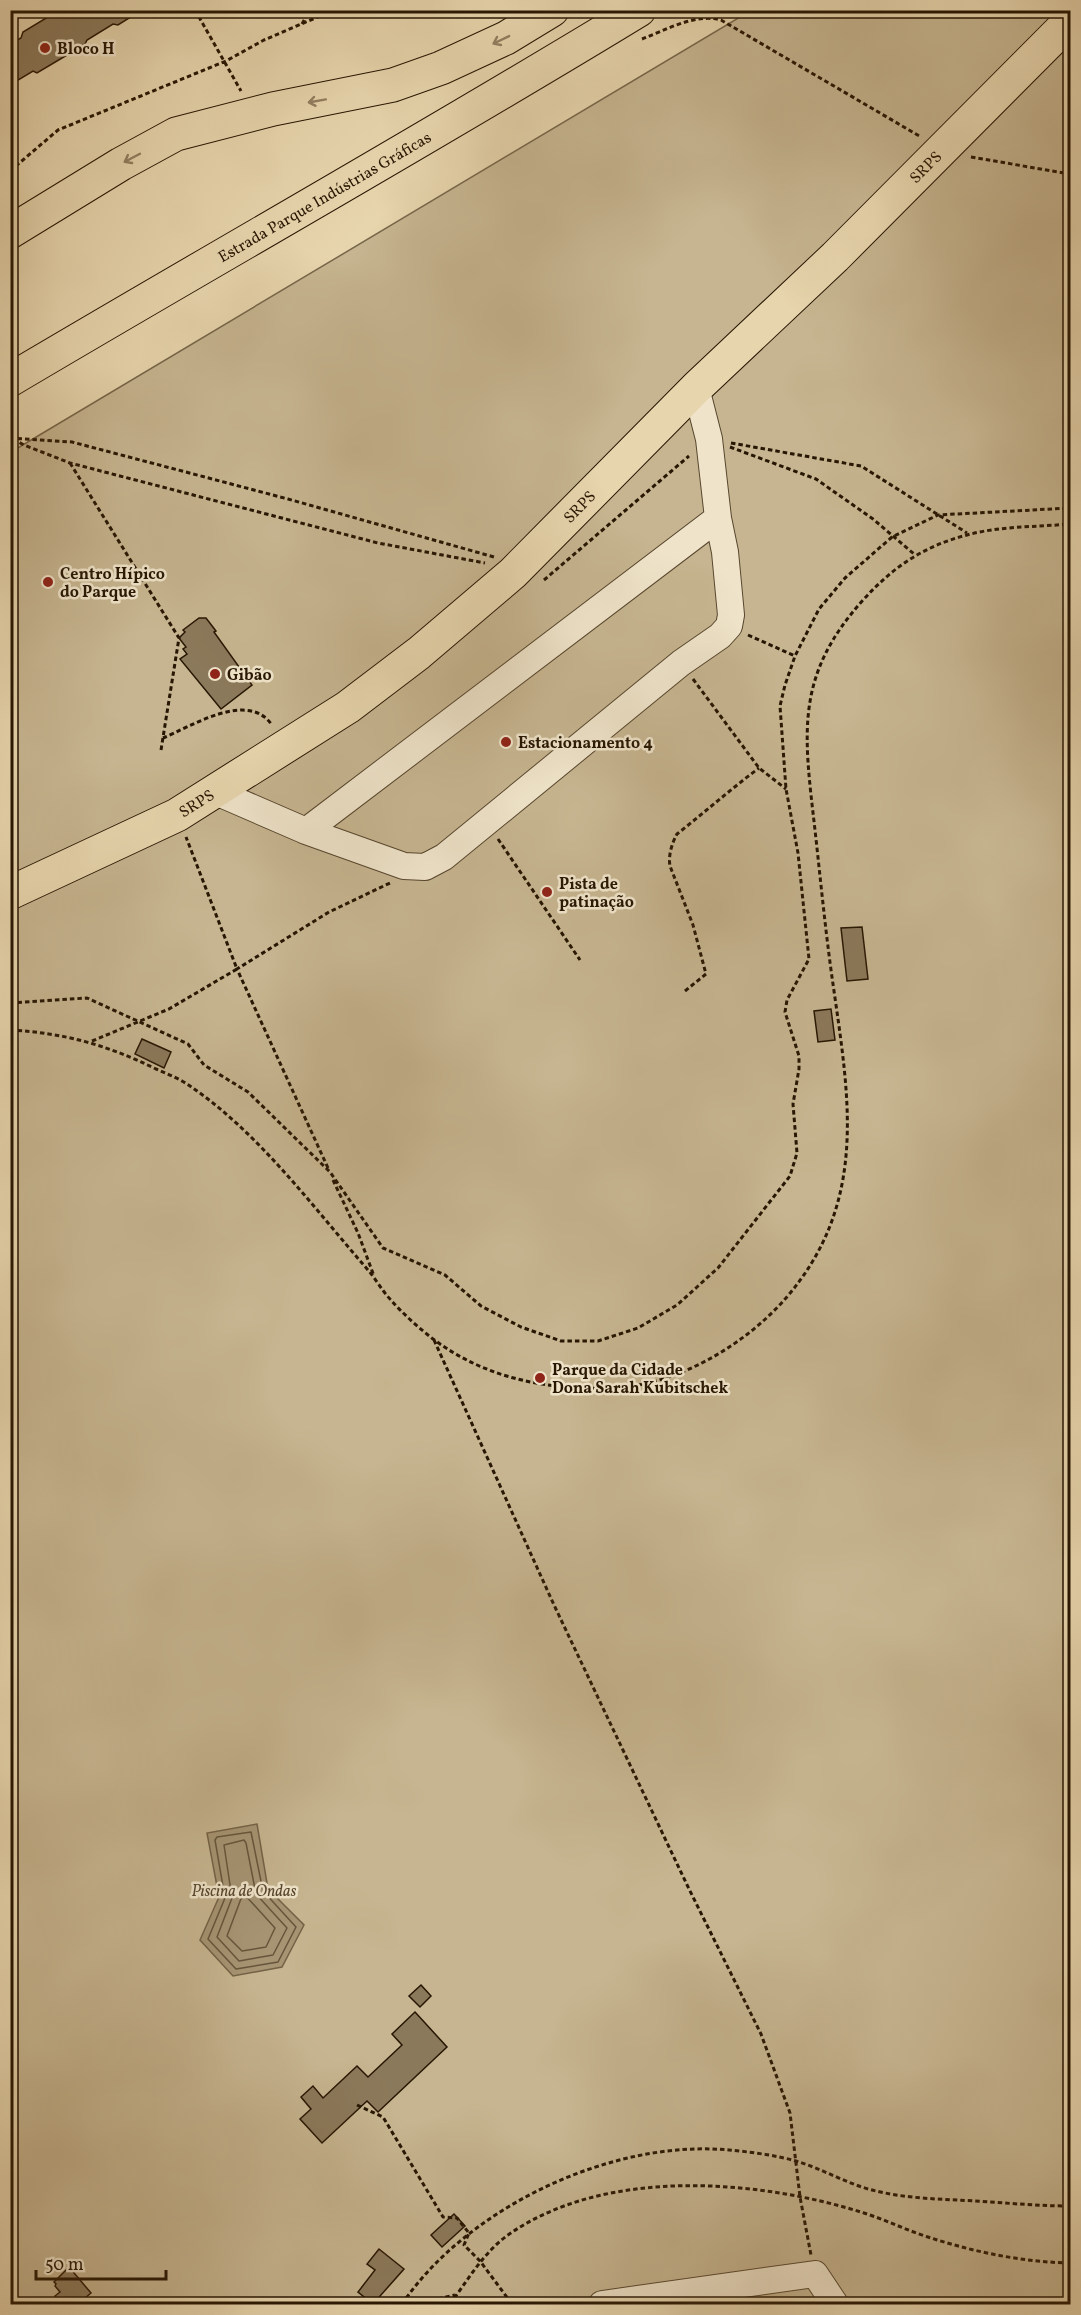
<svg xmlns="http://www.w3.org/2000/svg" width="1081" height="2315" font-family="Vollkorn,serif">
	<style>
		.green { fill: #c6b590; stroke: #76664a; stroke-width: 1.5 }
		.water { fill: #a69473; stroke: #736246; stroke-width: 1.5 }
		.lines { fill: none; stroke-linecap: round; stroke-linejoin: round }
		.shore { stroke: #66553b; stroke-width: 1.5 }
		.building { fill: #8b795b; stroke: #271603; stroke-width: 1.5 }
		.minor-casing { stroke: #57462e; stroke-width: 28 }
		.major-casing { stroke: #271603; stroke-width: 35 }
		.path { stroke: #271603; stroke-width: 3; stroke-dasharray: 4.5 3; stroke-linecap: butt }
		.minor { stroke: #efe4ca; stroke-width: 26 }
		.major { stroke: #e7d5ad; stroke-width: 33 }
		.oneway { stroke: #917f60 }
		.poi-dot { fill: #8f2418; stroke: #efe4ca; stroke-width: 2 }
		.labels { text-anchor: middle; stroke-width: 5; stroke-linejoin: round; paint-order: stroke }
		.poi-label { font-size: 16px; font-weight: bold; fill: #271603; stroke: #efe4ca; text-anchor: start }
		.street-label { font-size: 16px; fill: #271603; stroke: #efe4ca }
		.park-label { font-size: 16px; font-style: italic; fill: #57462d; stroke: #efe4ca }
	</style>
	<rect width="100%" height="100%" fill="#e7d5ad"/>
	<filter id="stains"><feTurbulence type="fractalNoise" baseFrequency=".00333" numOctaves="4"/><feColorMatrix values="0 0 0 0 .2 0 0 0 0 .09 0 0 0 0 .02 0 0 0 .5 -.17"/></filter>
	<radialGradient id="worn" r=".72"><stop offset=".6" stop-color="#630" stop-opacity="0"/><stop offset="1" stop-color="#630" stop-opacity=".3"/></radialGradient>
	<path class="green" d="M750,11H1070V2304H11V452Z"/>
	<path class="water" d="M257,1824L268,1889L304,1925L282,1967L233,1976L200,1940L219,1897L207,1833Z"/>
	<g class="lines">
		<path class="shore" d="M251,1832L263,1891L296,1927L278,1962L236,1969L208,1939L225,1898L215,1840L217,1837Z
			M244,1840L246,1843L256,1894L287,1928L273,1955L239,1961L217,1937L232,1898L224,1845Z
			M244,1894L275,1928L266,1947L242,1951L227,1936L242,1896Z"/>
	</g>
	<path class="building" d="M67,10H142L118,25L113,24L87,40L85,44L62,58L37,73L33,71L10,85V44L21,38L23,32L56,12L63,13Z
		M199,618H206L216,631L214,632L252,685L221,709L180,659L187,654L183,649L186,647L179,638L185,632L183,630Z
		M862,927L868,979L847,981L841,928Z
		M831,1009L835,1040L818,1042L814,1011Z
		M142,1039L171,1052L164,1068L135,1054Z
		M421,1985L431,1996L420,2007L409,1996Z
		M415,2012L447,2047L378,2112L367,2101L322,2143L300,2119L311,2109L301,2097L313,2086L323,2098L357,2066L368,2077L402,2045L392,2034Z
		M454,2214L465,2226L442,2247L431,2235Z
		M379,2249L404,2269L373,2304L358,2292L375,2270L367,2264Z
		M69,2267L91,2293L78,2304H62L55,2296L60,2292L55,2286L56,2284L54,2282Z"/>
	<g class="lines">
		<defs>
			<path id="minor" d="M216,792L306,831L404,866L425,867L444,857L681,663L720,636L729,626L731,615L725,552L718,518L709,439L696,388
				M306,831L718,518
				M602,2304L815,2274L835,2304"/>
			<g id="major">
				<path d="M10,232L121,164L176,134L273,109L393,85L441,68L506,38L552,10"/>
				<path id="s1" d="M10,380C219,256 431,137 639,10"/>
				<path id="s2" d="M10,893L177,815L348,707L419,653L513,573L696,388L835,257L1070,21"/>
			</g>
		</defs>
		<use href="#minor" class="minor-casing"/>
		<use href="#major" class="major-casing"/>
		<path class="path" d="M195,10L241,91
			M302,24L310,10
			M642,39C666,30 695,13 721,20L921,137
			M971,157L1070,174
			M10,171L58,130L226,61L264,40L334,10
			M10,438L72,442L288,499L494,557
			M13,439L24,445L70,463L378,543L485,563
			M731,443L861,466L967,533
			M730,447L816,479L873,519L914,554
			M70,463L179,638L161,750
			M544,580L689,456
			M748,635L795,656
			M693,679L759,768L786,789
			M163,738C192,726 248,690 272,725
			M498,839L580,960
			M685,991L706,974L693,925L670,866C668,856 672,843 677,834C705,812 731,789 759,768
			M10,1003L87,998L188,1044L204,1065L248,1092L330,1172L383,1248L445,1275L481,1306L521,1327L561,1341H598L638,1328L677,1305L718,1268L790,1176L797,1153L793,1104L799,1069V1056L785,1012L787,1000L809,959L798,853L786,789L780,706L785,685L795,656L819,609L845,578L892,537L938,515L1070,508
			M10,1030C65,1033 107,1045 156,1069C168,1074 180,1079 190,1086C259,1133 313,1207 368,1270C376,1279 382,1291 391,1300C403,1314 419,1328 433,1339C487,1379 547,1390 613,1388C677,1385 744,1346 786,1298C867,1204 850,1103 834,991C826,937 821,884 815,830C804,734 794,676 864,599C893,567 924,546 967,535C999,526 1037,527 1070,524
			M92,1041L169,1009L237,969L186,837
			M328,1168L237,969L329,912L390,883
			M333,1180L358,1233L374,1276
			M434,1340L554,1605L689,1889L761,2034L790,2113L800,2197L811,2255
			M357,2105L383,2117L443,2217L457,2218L469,2233L464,2245L480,2261L512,2304
			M402,2304C468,2207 612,2139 729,2150C750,2152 775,2155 796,2161C823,2169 849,2185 876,2191C909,2199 942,2199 975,2201C1007,2203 1039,2206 1070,2206
			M416,2304L455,2295
			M450,2304C468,2280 483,2253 508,2235C604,2167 757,2179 864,2213C886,2220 906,2230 928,2237C974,2252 1022,2262 1070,2263"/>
		<use href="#minor" class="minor"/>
		<use href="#major" class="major"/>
	</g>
	<defs><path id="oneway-shaft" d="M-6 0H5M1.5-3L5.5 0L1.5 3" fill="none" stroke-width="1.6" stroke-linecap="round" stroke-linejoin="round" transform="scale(1.5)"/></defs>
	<g class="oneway">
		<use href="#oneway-shaft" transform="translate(501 40) rotate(154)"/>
		<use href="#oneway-shaft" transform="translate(317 101) rotate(170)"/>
		<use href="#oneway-shaft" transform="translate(132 158) rotate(152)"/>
	</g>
	<g class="poi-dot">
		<circle cx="45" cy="48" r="6"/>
		<circle cx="48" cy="582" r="6"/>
		<circle cx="215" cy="674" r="6"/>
		<circle cx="506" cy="742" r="6"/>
		<circle cx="547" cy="892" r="6"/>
		<circle cx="540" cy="1378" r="6"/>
	</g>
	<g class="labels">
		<g class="poi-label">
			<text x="57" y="54">Bloco H</text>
			<text x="60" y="579">Centro Hípico<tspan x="60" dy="18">do Parque</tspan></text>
			<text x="227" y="680">Gibão</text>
			<text x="518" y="748">Estacionamento 4</text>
			<text x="559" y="889">Pista de<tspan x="559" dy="18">patinação</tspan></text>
			<text x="552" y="1375">Parque da Cidade<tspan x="552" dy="18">Dona Sarah Kubitschek</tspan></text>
		</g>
		<g class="street-label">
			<text dy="6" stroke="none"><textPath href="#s2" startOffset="1178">SRPS</textPath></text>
			<text dy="6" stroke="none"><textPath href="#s1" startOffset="364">Estrada Parque Indústrias Gráficas</textPath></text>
			<text dy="6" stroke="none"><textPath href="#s2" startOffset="693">SRPS</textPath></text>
			<text dy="6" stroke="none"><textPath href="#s2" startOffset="207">SRPS</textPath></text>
		</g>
		<g class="park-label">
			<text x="244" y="1896">Piscina de Ondas</text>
		</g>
	</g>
	<rect width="1081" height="2315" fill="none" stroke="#e7d5ad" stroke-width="36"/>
	<rect x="12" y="12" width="1057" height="2291" fill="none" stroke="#271603" stroke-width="3"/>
	<rect x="18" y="18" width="1045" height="2279" fill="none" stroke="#271603" stroke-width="1.5"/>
	<path d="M36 2270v9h130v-9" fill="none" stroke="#271603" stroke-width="3"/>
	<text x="45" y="2270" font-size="18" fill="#271603" stroke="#efe4ca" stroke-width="4.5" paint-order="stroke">50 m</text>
	<rect width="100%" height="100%" filter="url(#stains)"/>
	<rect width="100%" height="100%" fill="url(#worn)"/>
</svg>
